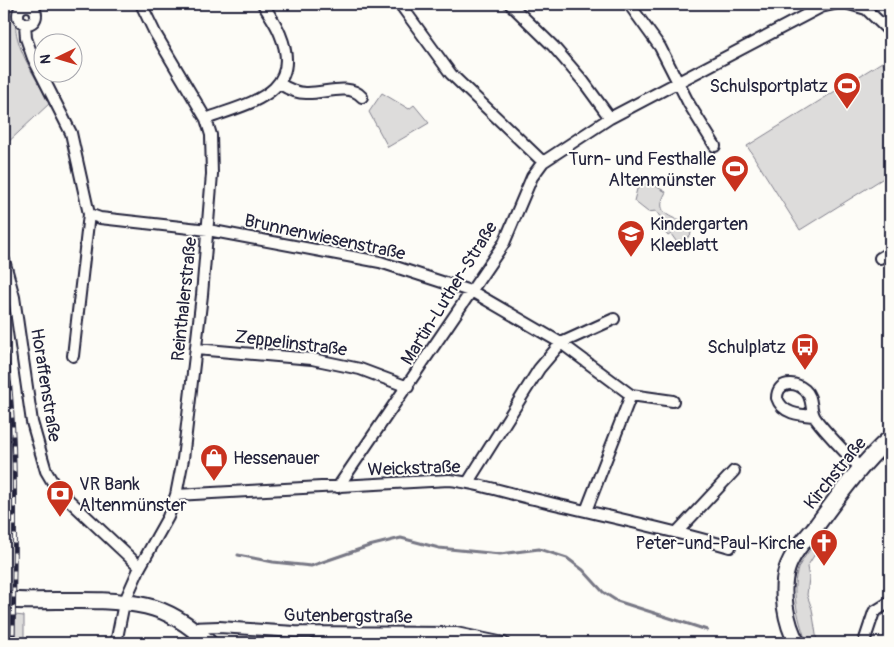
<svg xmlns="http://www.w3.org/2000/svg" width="894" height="647" font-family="Pangolin,sans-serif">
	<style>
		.green { fill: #dddcdb; stroke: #807f8b }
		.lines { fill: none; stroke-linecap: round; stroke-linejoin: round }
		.stream { stroke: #787885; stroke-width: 3 }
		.street-casing { stroke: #22223b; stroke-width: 14 }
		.secondary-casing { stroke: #22223b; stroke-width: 19 }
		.street { stroke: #fdfcf7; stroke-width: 10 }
		.secondary { stroke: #fdfcf7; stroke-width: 15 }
		.rail-casing { stroke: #22223b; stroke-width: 5 }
		.rail { stroke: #fdfcf7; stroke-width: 3; stroke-dasharray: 9; stroke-linecap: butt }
		.labels { text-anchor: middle; stroke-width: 4; stroke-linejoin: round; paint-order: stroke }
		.poi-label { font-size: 18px; fill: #22223b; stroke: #fdfcf7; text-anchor: end }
		.street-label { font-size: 18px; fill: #22223b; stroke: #fdfcf7 }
	</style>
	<rect width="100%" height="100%" fill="#fdfcf7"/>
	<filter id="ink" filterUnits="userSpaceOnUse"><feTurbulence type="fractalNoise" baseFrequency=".02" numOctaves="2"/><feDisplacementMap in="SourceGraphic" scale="10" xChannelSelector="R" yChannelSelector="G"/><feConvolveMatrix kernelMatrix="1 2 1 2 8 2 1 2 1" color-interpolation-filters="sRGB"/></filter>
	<g filter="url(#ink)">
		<path class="green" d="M4,17L16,20C12,44 38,82 50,103L4,146Z
			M882,62L890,75V174L800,230L747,146Z
			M382,93L409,109L414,105L429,123L388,147L369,112Z
			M645,184H652L666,192C652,216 675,217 689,225L691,234L682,244L678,240L676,241L671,234L668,236L657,222L661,218L656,211L648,212L634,201L637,189Z
			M813,545L818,549L807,567L809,578L807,595L812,609L817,641L807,643C799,623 791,594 797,572C799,563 808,553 813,545Z
			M15,615L24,616V643H15Z"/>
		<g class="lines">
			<path class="stream" d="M238,555L273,562L311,566L369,546L401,538L439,548L500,554L539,549L567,558L583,570L603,592L617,601L707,630"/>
			<defs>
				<path id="street" d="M400,4L451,74L543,162
					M510,4L553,46L583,81L610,118
					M629,4L660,47L689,104L715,146
					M849,4L866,9L890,32
					M18 15a9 9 0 1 1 18 0a9 9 0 1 1-18 0Z
					M25,24L26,38L33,58L71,133L89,214L73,356
					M280,84C288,89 296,93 306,93C324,94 349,82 362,97
					M206,119C248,103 305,94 280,34C276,23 268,13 263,4
					M89,214L100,218L208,230L380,262L473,292L561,343L631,395L673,401
					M880,258L890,252
					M4,260L14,297L32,422L46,471L56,488L140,567
					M196,349L312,359L360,369L408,387
					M814,416C800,415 782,414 777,398C777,381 795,381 805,390C813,397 810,407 814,416C819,426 851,458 861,469
					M468,482L539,369L561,343L614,319
					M338,487L504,243L532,177L543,162L610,118L821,7L834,4
					M176,495L449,480C479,483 506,493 534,499C600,515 666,528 730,547
					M586,511L631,395
					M678,531L734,471
					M190,628L219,627L295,632L456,633L504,643
					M865,639L874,612L890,602
					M116,643L124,603L140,567L168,517L176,495L183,459L202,295L212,174L211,135L206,119L155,33L141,4"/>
				<path id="secondary" d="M4,600C50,603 102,596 146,606C169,611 192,627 209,643
					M797,643C786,624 780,591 787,569C792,553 806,538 817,525C839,495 862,463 890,438"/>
			</defs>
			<use href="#street" class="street-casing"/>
			<use href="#secondary" class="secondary-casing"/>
			<use href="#street" class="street"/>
			<use href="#secondary" class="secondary"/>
			<defs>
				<path id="rail" d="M4,337C19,438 14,541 13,643"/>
			</defs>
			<use href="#rail" class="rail-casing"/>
			<use href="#rail" class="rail"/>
		</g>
	</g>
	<defs>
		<symbol id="stadium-pin" viewBox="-11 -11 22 30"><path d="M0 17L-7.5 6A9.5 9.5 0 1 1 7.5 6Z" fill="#c8321e" stroke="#fdfcf7"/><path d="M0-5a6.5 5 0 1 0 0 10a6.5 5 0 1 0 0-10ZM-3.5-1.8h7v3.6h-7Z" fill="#fff"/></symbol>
		<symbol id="school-pin" viewBox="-11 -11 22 30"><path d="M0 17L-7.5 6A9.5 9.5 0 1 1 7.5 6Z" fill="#c8321e" stroke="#fdfcf7"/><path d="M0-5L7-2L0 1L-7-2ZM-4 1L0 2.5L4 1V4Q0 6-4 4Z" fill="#fff"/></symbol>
		<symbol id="bus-pin" viewBox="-11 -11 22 30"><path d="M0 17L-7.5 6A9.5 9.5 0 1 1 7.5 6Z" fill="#c8321e" stroke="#fdfcf7"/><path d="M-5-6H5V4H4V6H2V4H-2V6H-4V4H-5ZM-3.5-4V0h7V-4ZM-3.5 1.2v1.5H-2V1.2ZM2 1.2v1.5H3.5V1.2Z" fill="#fff"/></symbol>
		<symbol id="shop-pin" viewBox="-11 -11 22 30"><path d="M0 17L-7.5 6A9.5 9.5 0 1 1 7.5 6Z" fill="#c8321e" stroke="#fdfcf7"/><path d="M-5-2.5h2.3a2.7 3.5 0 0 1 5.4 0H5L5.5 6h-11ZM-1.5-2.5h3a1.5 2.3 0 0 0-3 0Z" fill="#fff"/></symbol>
		<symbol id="bank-pin" viewBox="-11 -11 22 30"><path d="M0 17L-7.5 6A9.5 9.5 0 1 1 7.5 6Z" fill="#c8321e" stroke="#fdfcf7"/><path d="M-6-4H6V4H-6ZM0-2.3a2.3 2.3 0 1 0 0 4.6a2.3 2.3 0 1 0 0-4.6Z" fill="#fff"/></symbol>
		<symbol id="church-pin" viewBox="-11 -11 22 30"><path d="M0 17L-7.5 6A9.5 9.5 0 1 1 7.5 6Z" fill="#c8321e" stroke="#fdfcf7"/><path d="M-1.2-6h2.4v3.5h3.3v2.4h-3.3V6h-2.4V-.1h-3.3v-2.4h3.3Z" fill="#fff"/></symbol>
	</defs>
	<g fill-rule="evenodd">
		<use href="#stadium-pin" x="831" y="70" width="32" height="43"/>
		<use href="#stadium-pin" x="719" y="153" width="32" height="43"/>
		<use href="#school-pin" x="615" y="218" width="32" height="43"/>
		<use href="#bus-pin" x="789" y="331" width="32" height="43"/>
		<use href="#shop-pin" x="198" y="442" width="32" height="43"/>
		<use href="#bank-pin" x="44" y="478" width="32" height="43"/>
		<use href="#church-pin" x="808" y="527" width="32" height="43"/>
	</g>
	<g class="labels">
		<g class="poi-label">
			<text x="828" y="92">Schulsportplatz</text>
			<text x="716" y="165">Turn- und Festhalle<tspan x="716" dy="21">Altenmünster</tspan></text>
			<text x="650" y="230" text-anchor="start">Kindergarten<tspan x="650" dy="21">Kleeblatt</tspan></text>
			<text x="786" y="353">Schulplatz</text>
			<text x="233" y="464" text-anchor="start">Hessenauer</text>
			<text x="79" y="490" text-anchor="start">VR Bank<tspan x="79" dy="21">Altenmünster</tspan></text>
			<text x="805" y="549">Peter-und-Paul-Kirche</text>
		</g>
		<g class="street-label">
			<text transform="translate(325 237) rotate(12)" y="6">Brunnenwiesenstraße</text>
			<text transform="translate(449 293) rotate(-58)" y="6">Martin-Luther-Straße</text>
			<text transform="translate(184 299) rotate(-84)" y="6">Reinthalerstraße</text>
			<text transform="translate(291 343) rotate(7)" y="6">Zeppelinstraße</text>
			<text transform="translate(46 385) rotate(81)" y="6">Horaffenstraße</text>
			<text transform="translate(414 468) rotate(-2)" y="6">Weickstraße</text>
			<text transform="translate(835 473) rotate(-51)" y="6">Kirchstraße</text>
			<text transform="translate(348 616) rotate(1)" y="6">Gutenbergstraße</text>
		</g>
	</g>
	<rect width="894" height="647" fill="none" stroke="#fdfcf7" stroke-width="20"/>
	<rect x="10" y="10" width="874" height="627" fill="none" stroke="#22223b" stroke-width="2" filter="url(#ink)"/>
	<g transform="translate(58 58) rotate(265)"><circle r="24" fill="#fdfcf7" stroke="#a5a5ac"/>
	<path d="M0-4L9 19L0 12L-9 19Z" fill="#c8321e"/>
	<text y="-8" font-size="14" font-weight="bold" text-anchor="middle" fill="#22223b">N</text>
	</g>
</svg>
